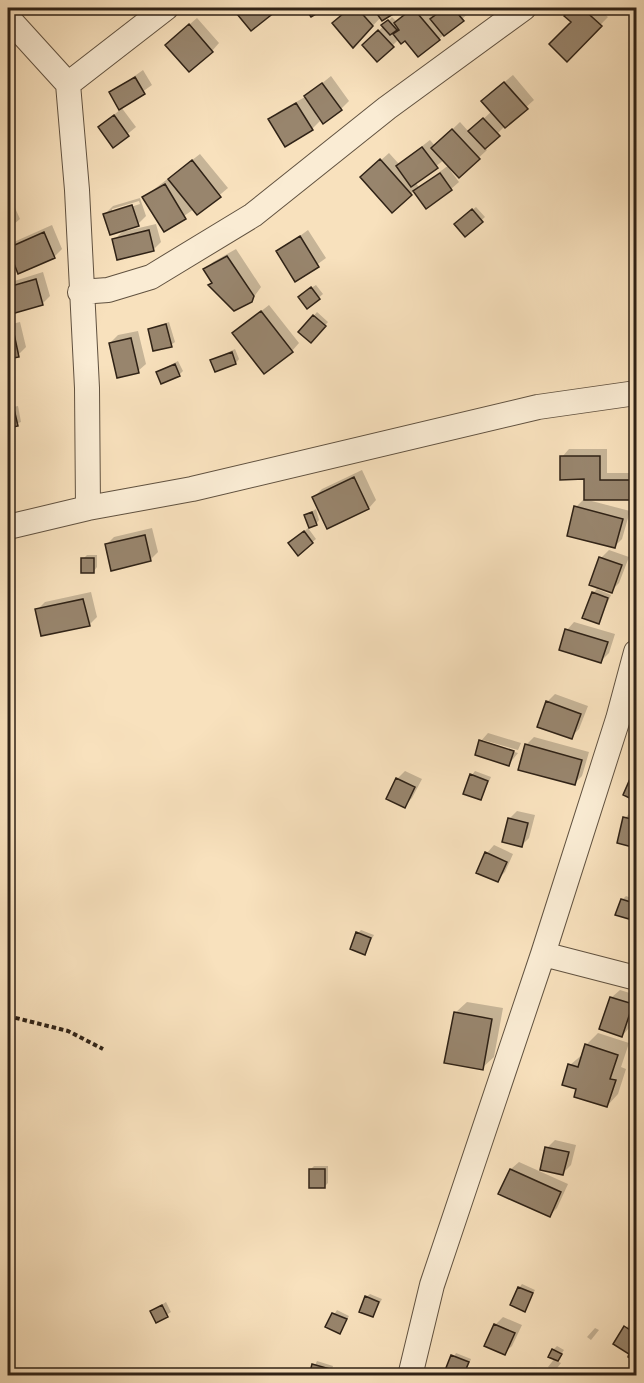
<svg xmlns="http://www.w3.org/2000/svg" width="644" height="1383" font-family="'IM FELL DW Pica',serif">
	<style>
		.shadow { fill: #0003; fill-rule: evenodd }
		.building { fill: #98856d; stroke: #2f2216; stroke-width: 1.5 }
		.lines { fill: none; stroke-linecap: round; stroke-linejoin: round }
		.minor-casing { stroke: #615240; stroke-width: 26 }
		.path { stroke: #2f2216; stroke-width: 4; stroke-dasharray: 4.5 3; stroke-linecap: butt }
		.minor { stroke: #faecd4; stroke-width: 24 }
	</style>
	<rect width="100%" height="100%" fill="#f8e1bd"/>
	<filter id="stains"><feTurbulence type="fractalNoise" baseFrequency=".00333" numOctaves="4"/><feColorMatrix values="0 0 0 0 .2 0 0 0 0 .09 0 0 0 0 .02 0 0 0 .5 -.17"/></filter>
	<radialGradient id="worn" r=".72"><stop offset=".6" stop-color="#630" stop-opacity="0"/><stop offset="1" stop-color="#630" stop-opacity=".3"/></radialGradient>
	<path class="shadow" d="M234,8H277L251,28Z
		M351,8H400L382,19L381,17L354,46L342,16Z
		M413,8H427L435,17L445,8H467L470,12L439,39H399L392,46L372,38L392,17L397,22ZM398,26L400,29L396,33L393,30Z
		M574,8H598L608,17L567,59L573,22L566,16Z
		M197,18L219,43L212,51L175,37Z
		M8,68L15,82L8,89Z
		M143,70L152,85L121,107L136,127L113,146L99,127L121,109L111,93Z
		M513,75L534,100L505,126L484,147L487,150L459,176L450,170L459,182L451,189L415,190L392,211L370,170L389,153L399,164L430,140L435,146L460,122L469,132L492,111L491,93ZM444,160L449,165L419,187L415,182Z
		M331,76L349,101L341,109L316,115L320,121L312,129L270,120L278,112L305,97Z
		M200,154L228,188L198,213L194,209L164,230L144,197Z
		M140,198L146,216L138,224L126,228V231L156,224L161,242L153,250L114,240L125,229L105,214L113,206ZM139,201L140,204L112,213V209Z
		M11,199L20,219L8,229V200Z
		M476,207L485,217L465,235L460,220Z
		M52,225L62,249L55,256L19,272L9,249L16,241Z
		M308,230L326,258L296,280L278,252Z
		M236,249L261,287L251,301L213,282L205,270L213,262Z
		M43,272L50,296L43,303L8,314V283Z
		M316,285L323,294L308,307L303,293Z
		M269,305L299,343L292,351L242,326Z
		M317,312L328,322L311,341L300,332Z
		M20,322L26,347L18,355L8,357V325Z
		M169,322L175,342L171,345L149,329Z
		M138,331L146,364L138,371L110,343L118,335Z
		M235,349L239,359L236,363L212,360Z
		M178,361L183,371L179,375L157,372Z
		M18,406L21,422L8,427V408Z
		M569,449H607V473H636V492L630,498L586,478L562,457Z
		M362,470L376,500L369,508L328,527L314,497L322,489Z
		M584,499L630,511L622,539L615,546L576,507Z
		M316,509L319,520L316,524L306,515Z
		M152,528L158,552L150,560L106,545L114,537Z
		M308,528L316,539L298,554L294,540Z
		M609,550L629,557L619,583L611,591L601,558Z
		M87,555H97V567L94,571L83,559Z
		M597,589L611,595L599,622L593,593Z
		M91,592L97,617L89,625L37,610L45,602Z
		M574,622L615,634L609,653L601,661L567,630Z
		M555,694L588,706L579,729L571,737L547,702Z
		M488,733L521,743L518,750L483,740V743L518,753L509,764L481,741Z
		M534,737L589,752L582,776L574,784L526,745Z
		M405,771L422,779L412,798L404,806L397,779Z
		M475,771L491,777L481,799L472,775Z
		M633,810L636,811V847L619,842L625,818Z
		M517,811L535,815L529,838L522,845L509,819Z
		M494,845L513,854L505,872L497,880L487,853Z
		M626,896L636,900L628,917L622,900Z
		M361,930L374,935L364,953L358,933Z
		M620,990L636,995V1007L629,1028L622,1036L601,1028L612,997Z
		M467,1002L503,1008L494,1057L482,1068L455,1013Z
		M598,1033L629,1043L621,1067L626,1069L618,1094L607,1106L578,1088L570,1065L583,1054L586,1045Z
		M555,1140L576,1145L571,1165L563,1173L547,1148Z
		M519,1162L568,1184L557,1208L549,1216L511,1169Z
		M314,1166H328V1183L325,1186L310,1170Z
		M522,1284L535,1290L524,1310L519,1288Z
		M370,1294L382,1299L373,1316L366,1297Z
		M166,1302L171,1312L157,1321L152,1311Z
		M337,1310L349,1316L340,1332L327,1326Z
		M503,1317L522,1325L512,1346L504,1353L486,1345L496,1324Z
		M633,1319L636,1321V1359L615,1344Z
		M595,1328L599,1330L591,1340L587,1337Z
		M557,1346L564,1350L557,1361L561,1363L554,1372L548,1367L555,1358L553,1350Z
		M456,1353L471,1359L464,1376L446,1372Z
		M317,1361L333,1366L330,1376H310Z"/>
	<path class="building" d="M232,8H271L275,12L251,31Z
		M305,8H318L321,11L311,17Z
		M350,8H357L373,26L353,48L332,23Z
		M373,8H403L382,21Z
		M413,8L440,40L418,57L405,41L401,44L393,34L399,30L394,23Z
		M445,8H453L464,21L444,36L430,19Z
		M572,8H582L602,26L567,62L549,44L571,22L564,16Z
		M388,20L397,30L390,35L381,25Z
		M189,24L213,52L189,72L165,45Z
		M378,30L394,47L377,62L362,45Z
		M135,77L145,94L119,110L109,92Z
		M504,82L528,109L505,128L481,101Z
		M322,83L342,110L323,124L304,96Z
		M296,103L313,130L285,147L268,119Z
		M114,115L129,136L113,148L98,127Z
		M483,118L500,136L485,149L468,131Z
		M452,129L480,159L459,178L431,148Z
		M422,147L438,168L411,187L396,166Z
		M380,159L412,195L392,213L360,177Z
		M192,160L221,197L197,215L168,179Z
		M440,173L452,190L426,209L413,191Z
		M165,184L186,219L164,232L142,197Z
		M132,205L139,226L110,235L103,214Z
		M472,209L483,222L465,237L454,224Z
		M149,230L154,251L117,260L112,239Z
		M44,232L55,258L18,274L8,248Z
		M300,236L319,267L295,282L276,251Z
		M227,256L254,296L252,302L234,311L208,285L212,283L203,269Z
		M36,279L43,305L8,315V287Z
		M311,287L320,299L307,309L298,297Z
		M261,311L293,352L264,374L232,333Z
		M313,315L326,326L311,343L298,332Z
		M166,324L172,347L153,351L148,329Z
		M13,329L19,357L8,359V330Z
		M131,338L139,373L117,378L109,343Z
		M232,352L236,364L215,372L210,360Z
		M175,364L180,376L161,384L156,372Z
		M14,409L18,426L8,428V410Z
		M560,456H600V480H630V500H584V479L560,480Z
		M354,477L369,509L327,529L312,497Z
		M574,506L623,519L615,548L567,536Z
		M312,512L317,525L309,528L304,515Z
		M304,531L313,543L298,556L288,543Z
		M145,535L151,561L111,571L105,544Z
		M599,557L622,565L612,593L589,585Z
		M81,558H94V573H81Z
		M592,592L608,598L599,624L582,618Z
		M83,599L90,626L41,636L35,609Z
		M565,629L608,642L601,663L559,650Z
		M546,701L581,714L572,739L537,727Z
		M479,740L514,751L509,766L475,755Z
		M525,744L582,760L575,785L518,770Z
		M636,765V801L623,795Z
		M470,774L488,781L481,800L463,794Z
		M396,778L415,787L405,808L386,799Z
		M623,817L636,820V848L617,843Z
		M508,818L528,823L522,847L502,842Z
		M485,852L507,862L498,882L476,873Z
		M621,899L634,903L629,919L615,915Z
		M356,932L371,938L365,955L350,949Z
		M610,997L633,1004L622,1037L599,1029Z
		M454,1012L492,1019L483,1070L444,1063Z
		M585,1044L618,1055L610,1079L616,1080L607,1107L574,1097L576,1089L562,1085L568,1064L578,1067Z
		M545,1147L569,1152L563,1175L540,1170Z
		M309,1169H325V1188H309Z
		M510,1169L561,1192L550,1217L498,1194Z
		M518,1287L533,1293L525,1312L510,1305Z
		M365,1296L379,1302L373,1317L359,1312Z
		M162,1305L168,1317L156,1323L150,1311Z
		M332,1313L347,1319L340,1334L325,1327Z
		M494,1324L515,1333L505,1355L484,1346Z
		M624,1326L636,1334V1362L628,1357L629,1354L613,1344Z
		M552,1349L562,1354L558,1361L548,1357Z
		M451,1355L469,1362L463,1376L444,1373Z
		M312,1364L330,1369L328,1376H309Z"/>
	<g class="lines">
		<defs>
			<path id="minor" d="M8,18L68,84L77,190L87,388L88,508
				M68,84L166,8
				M80,292L108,290L151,277L253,215L387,108L524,8
				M8,527L88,508L192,489L538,407L636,393
				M543,954L636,978
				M410,1376L432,1285L543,954L618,719L636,652"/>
		</defs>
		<use href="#minor" class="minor-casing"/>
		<path class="path" d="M8,1016L68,1031L103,1049"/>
		<use href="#minor" class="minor"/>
	</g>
	<rect width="644" height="1383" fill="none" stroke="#f8e1bd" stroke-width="30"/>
	<rect x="9" y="9" width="626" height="1365" fill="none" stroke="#2f2216" stroke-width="3"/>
	<rect x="15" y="15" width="614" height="1353" fill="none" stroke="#2f2216" stroke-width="1.5"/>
	<rect width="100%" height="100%" filter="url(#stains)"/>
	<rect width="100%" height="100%" fill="url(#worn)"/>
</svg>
